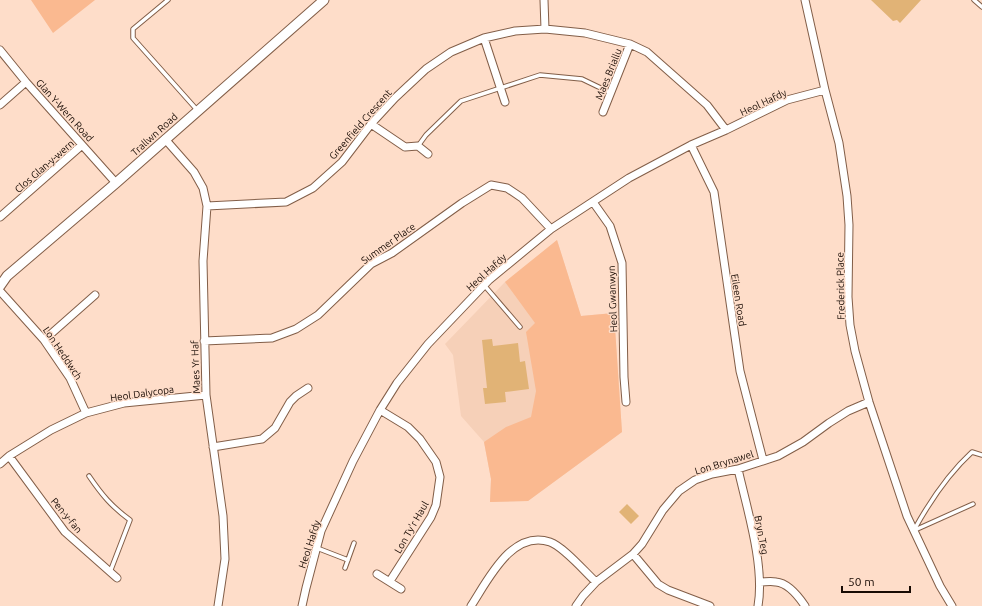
<svg xmlns="http://www.w3.org/2000/svg" width="982" height="606" font-family="Ubuntu,sans-serif">
	<style>
		.built { fill: #f6d0b8 }
		.green { fill: #fab990 }
		.building { fill: #e1b376 }
		.lines { fill: none; stroke-linecap: round; stroke-linejoin: round }
		.service-casing { stroke: #825e48; stroke-width: 5.5 }
		.minor-casing { stroke: #825e48; stroke-width: 9 }
		.tertiary-casing { stroke: #825e48; stroke-width: 11 }
		.service { stroke: #fff; stroke-width: 3.5 }
		.minor { stroke: #fff; stroke-width: 7 }
		.tertiary { stroke: #fff; stroke-width: 9 }
		.labels { text-anchor: middle; stroke-width: 3; stroke-linejoin: round; paint-order: stroke }
		.street-label { font-size: 10px; fill: #180b04; stroke: #feddc9 }
	</style>
	<rect width="100%" height="100%" fill="#feddc9"/>
	<path class="built" d="M557,240L581,316L614,313L622,432L528,501L490,502L491,479L484,442L461,416L453,355L445,344L505,282Z"/>
	<path class="green" d="M31,0H95L53,33Z
		M557,240L581,316L614,313L622,432L528,501L490,502L491,479L484,442L506,427L531,417L536,391L526,332L535,323L505,282Z"/>
	<path class="building" d="M871,0H921L900,23L897,20L893,21Z
		M492,339L493,346L518,343L520,362L525,361L529,389L505,392L506,402L485,404L483,388H487L482,340Z
		M627,504L639,516L631,524L619,512Z"/>
	<g class="lines">
		<defs>
			<path id="service" d="M168,0L133,29V38L198,111
				M974,0L982,7
				M418,146L426,135L461,101L540,75L582,79L611,93
				M484,285L520,327
				M89,476C102,495 111,506 130,520L110,572
				M914,530C930,501 948,474 972,452L982,455
				M915,530L973,504
				M317,548L348,560
				M345,568L354,543"/>
			<path id="minor" d="M544,0L545,29
				M805,0L825,90L839,143L847,196L849,225L848,297L850,325L855,351L869,402L907,516L940,586L952,606
				M484,38L505,102
				M0,50L26,82L116,183
				M0,105L26,82
				M603,112L630,44
				M371,124L405,147L418,146L428,154
				M165,139L194,172L203,188L207,206L203,261L206,395L223,516L225,559L218,606
				M691,145L714,192L740,371L763,460
				M593,202L610,226L622,263L624,377L626,402
				M207,206L286,202L313,188L342,162L371,124L395,98L426,69L451,52L484,38L515,31L545,29L585,33L630,44L647,52L707,105L726,130
				M0,217L82,145
				M0,291L44,340L70,378L86,413
				M44,340L95,295
				M204,341L272,338L296,329L318,315L371,264L392,253L462,203L491,185L507,188L522,198L551,229
				M380,410L408,427L420,439L436,462L440,477L436,505L431,517L390,581
				M213,447L262,439L275,428L290,402L296,396L308,388
				M9,456L65,532L117,578
				M0,464L9,456L51,430L86,413L124,403L206,395
				M738,469C747,509 765,566 758,606
				M633,554L658,584L668,590L710,606
				M377,574L401,589
				M760,582C765,582 771,581 776,582C788,583 799,597 805,606
				M302,606L306,588L321,531L353,461L380,410L397,383L428,344L489,280L551,229L629,178L691,145L726,130L787,100L825,90
				M471,606C488,580 512,529 550,542C564,547 585,572 596,582
				M576,606L583,596L596,582L633,554L642,544L663,510L679,491L695,480L712,474L738,469L778,456L803,442L829,423L848,411L869,402"/>
			<path id="tertiary" d="M0,286L7,276L116,183L324,0"/>
		</defs>
		<use href="#service" class="service-casing"/>
		<use href="#minor" class="minor-casing"/>
		<use href="#tertiary" class="tertiary-casing"/>
		<use href="#service" class="service"/>
		<use href="#minor" class="minor"/>
		<use href="#tertiary" class="tertiary"/>
	</g>
	<g class="labels">
		<g class="street-label">
			<text transform="translate(608 74) rotate(-68)" y="4">Maes Briallu</text>
			<text transform="translate(763 102) rotate(-25)" y="4">Heol Hafdy</text>
			<text transform="translate(65 110) rotate(48)" y="4">Glan Y-Wern Road</text>
			<text transform="translate(360 124) rotate(-49)" y="4">Greenfield Crescent</text>
			<text transform="translate(154 134) rotate(-42)" y="4">Trallwn Road</text>
			<text transform="translate(44 166) rotate(-41)" y="4">Clos Glan-y-wern</text>
			<text transform="translate(388 243) rotate(-35)" y="4">Summer Place</text>
			<text transform="translate(486 272) rotate(-42)" y="4">Heol Hafdy</text>
			<text transform="translate(840 286) rotate(-91)" y="4">Frederick Place</text>
			<text transform="translate(612 299) rotate(-92)" y="4">Heol Gwanwyn</text>
			<text transform="translate(739 300) rotate(81)" y="4">Eileen Road</text>
			<text transform="translate(63 353) rotate(56)" y="4">Lon Heddwch</text>
			<text transform="translate(195 367) rotate(-92)" y="4">Maes Yr Haf</text>
			<text transform="translate(142 393) rotate(-8)" y="4">Heol Dalycopa</text>
			<text transform="translate(724 462) rotate(-17)" y="4">Lon Brynawel</text>
			<text transform="translate(67 515) rotate(50)" y="4">Pen-y-fan</text>
			<text transform="translate(411 527) rotate(-60)" y="4">Lon Ty'r Haul</text>
			<text transform="translate(762 535) rotate(79)" y="4">Bryn Teg</text>
			<text transform="translate(309 544) rotate(-72)" y="4">Heol Hafdy</text>
		</g>
	</g>
	<path d="M842 586v6h68v-6" fill="none" stroke="#180b04" stroke-width="2"/>
	<text x="848" y="586" font-size="12" fill="#180b04" stroke="#feddc9" stroke-width="3" paint-order="stroke">50 m</text>
</svg>
